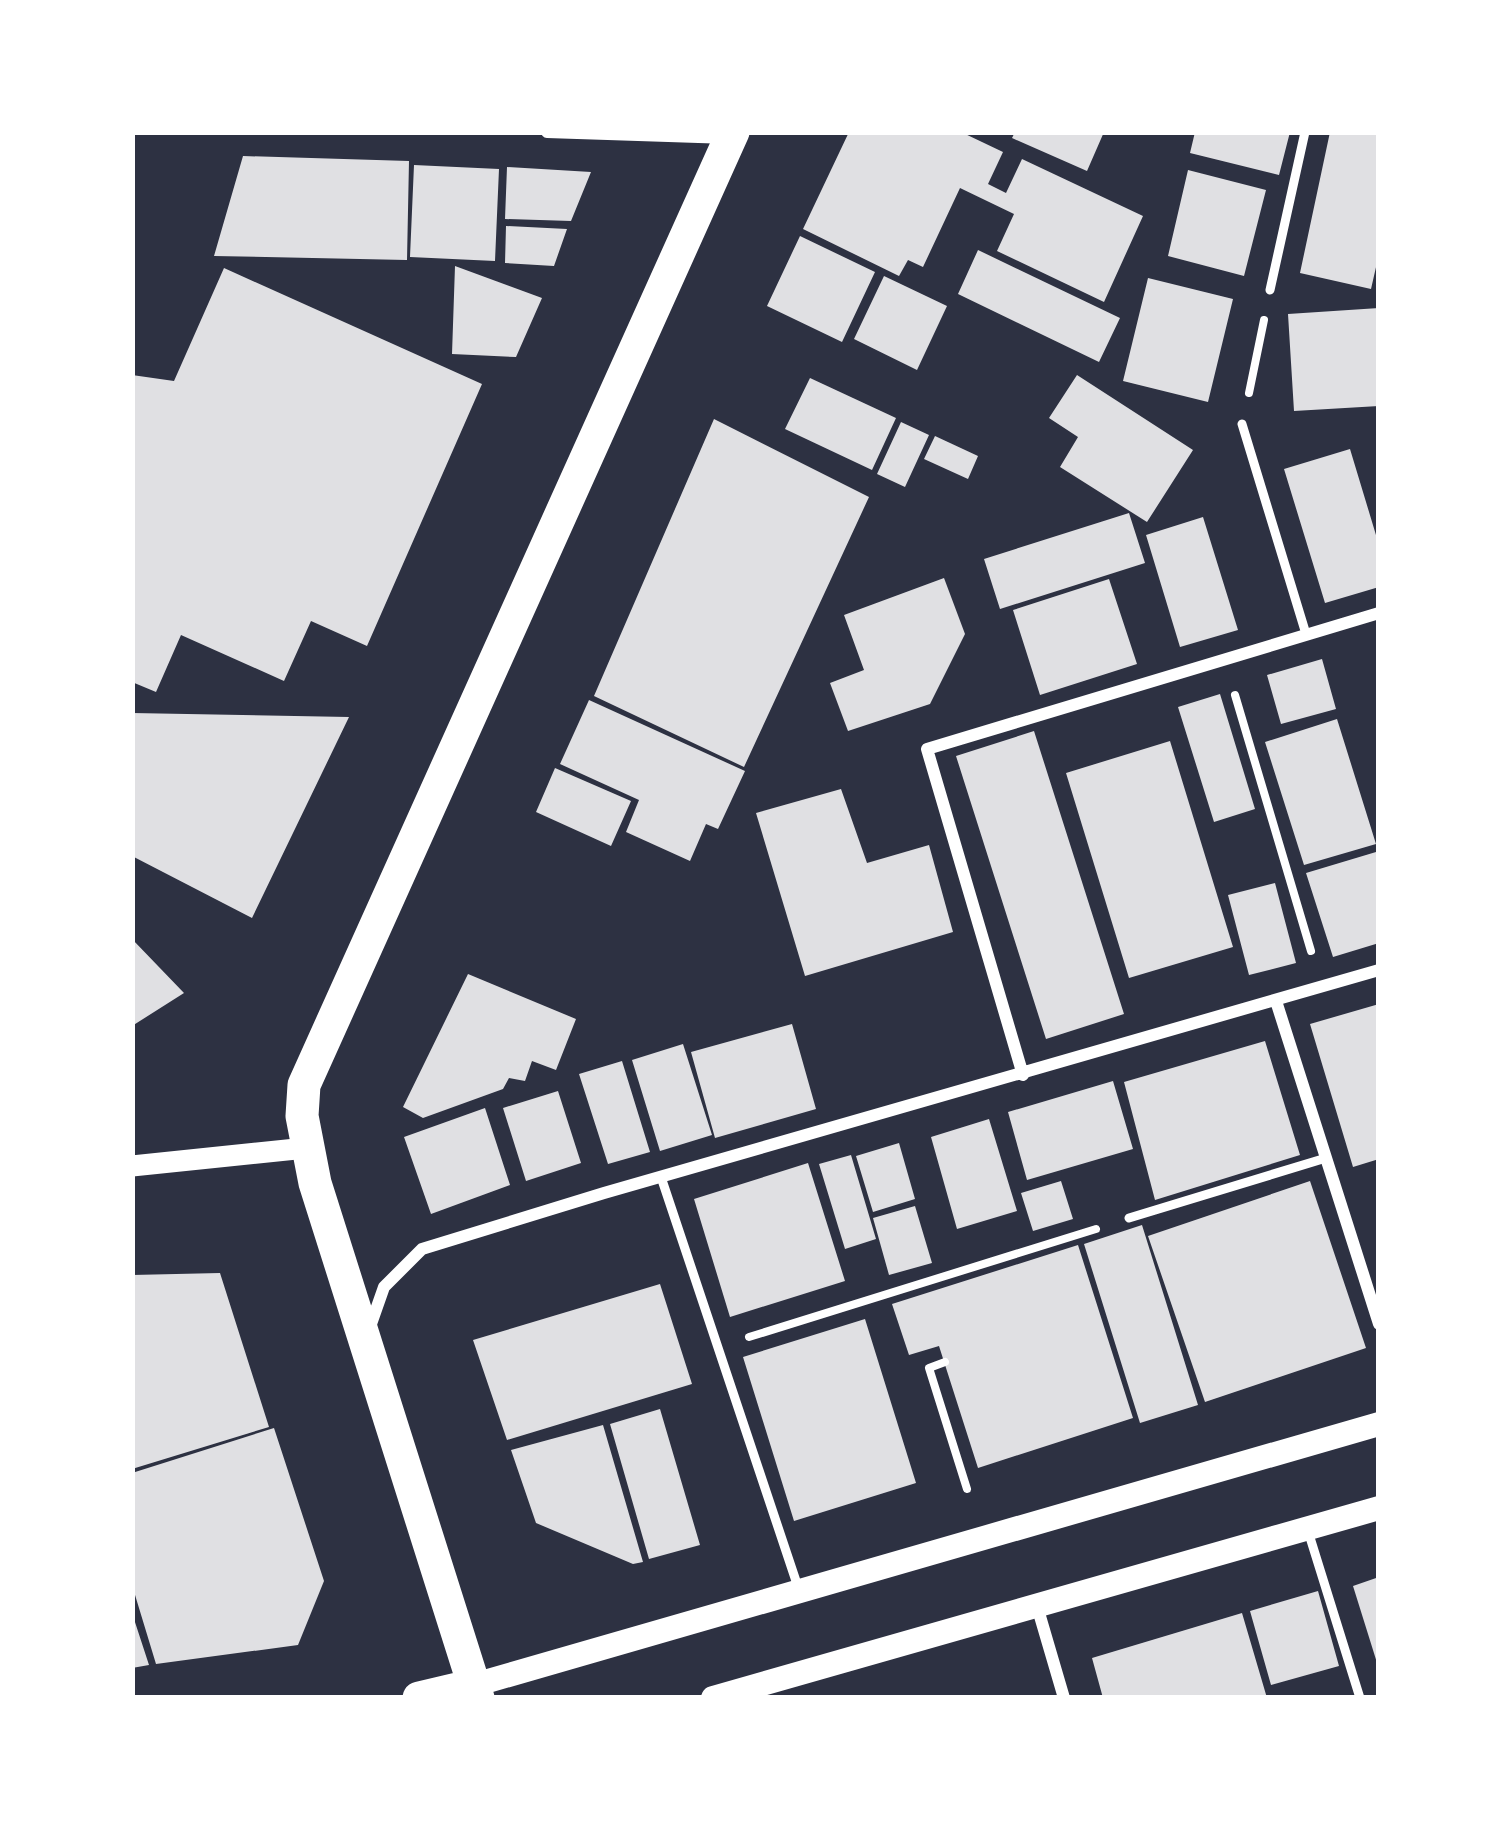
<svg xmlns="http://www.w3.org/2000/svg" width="1511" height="1830" font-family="'Public Sans',sans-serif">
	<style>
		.building { fill: #e0e0e3 }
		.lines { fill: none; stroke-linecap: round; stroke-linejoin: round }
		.path { stroke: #fff; stroke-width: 8 }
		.service { stroke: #fff; stroke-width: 9 }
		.minor { stroke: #fff; stroke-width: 12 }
		.tertiary { stroke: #fff; stroke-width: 21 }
		.secondary { stroke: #fff; stroke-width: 24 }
		.trunk { stroke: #fff; stroke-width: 33 }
	</style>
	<rect width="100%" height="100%" fill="#2d3142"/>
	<path class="building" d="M849,132H961L1003,152L988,184L1006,193L1022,159L1143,216L1104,302L997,251L1014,214L960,188L923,267L908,260L899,276L803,229Z
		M1015,132H1104L1087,171L1012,138Z
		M1195,132H1290L1279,175L1190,153Z
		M1330,132H1379V254L1371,289L1300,273Z
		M243,156L409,161L407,260L214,256Z
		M414,165L499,169L495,261L410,257Z
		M507,167L591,172L571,221L505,219Z
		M1188,170L1266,190L1244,276L1168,256Z
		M506,226L567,229L554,266L505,263Z
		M800,236L875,272L842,342L767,306Z
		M978,250L1120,318L1099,362L958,294Z
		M455,266L542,298L516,357L452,354Z
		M224,268L482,384L367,646L311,621L284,681L181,635L156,692L132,682V375L174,381Z
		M884,276L947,306L917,370L854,339Z
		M1148,278L1233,299L1208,402L1123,381Z
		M1379,308V406L1294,411L1288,314Z
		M1077,375L1193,450L1147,522L1060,467L1078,437L1049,418Z
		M810,378L896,418L872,470L785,429Z
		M714,419L869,497L744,767L594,696Z
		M901,422L929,435L905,487L877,474Z
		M935,436L978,456L968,479L924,459Z
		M1350,449L1379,545V587L1325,603L1284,469Z
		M1129,513L1145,563L1000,609L984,559Z
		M1203,517L1238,630L1180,647L1146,535Z
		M944,578L965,634L930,704L848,731L830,683L864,670L844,615Z
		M1109,579L1137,664L1040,695L1013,610Z
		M1322,659L1336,709L1281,724L1267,675Z
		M1220,694L1255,809L1214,822L1178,707Z
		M589,700L745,771L718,829L706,824L690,861L626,832L639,800L560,764Z
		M132,713L349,717L252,918L132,856Z
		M1337,719L1376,844L1304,865L1265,742Z
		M1034,731L1124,1014L1046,1039L956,756Z
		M1170,741L1233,947L1129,978L1066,773Z
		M555,768L631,801L611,846L536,812Z
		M841,789L867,863L929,845L953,932L805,976L756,813Z
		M1376,852L1379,943L1333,957L1306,873Z
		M1275,883L1296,963L1249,975L1228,895Z
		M132,939L184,993L132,1026Z
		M468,974L576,1019L556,1070L532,1061L525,1081L509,1078L503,1089L423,1118L403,1107Z
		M1379,1004V1159L1353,1167L1310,1024Z
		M792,1024L816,1109L715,1138L691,1052Z
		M1265,1041L1300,1155L1155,1200L1124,1082Z
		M683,1044L712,1135L660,1151L632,1060Z
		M622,1061L650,1152L608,1164L579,1074Z
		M1113,1081L1133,1149L1027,1180L1008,1112Z
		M558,1091L581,1163L526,1181L503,1108Z
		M485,1108L510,1185L431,1214L404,1137Z
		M989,1119L1017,1211L957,1229L931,1137Z
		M899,1143L915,1199L873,1212L856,1156Z
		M851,1155L876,1239L845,1249L819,1164Z
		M808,1163L845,1281L730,1317L694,1199Z
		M1061,1181L1073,1219L1033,1231L1021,1193Z
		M1310,1181L1366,1348L1205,1402L1148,1236Z
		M915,1206L932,1263L889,1275L873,1218Z
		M1142,1225L1198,1405L1140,1423L1084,1244Z
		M1078,1245L1133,1418L978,1468L939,1346L909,1355L892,1304Z
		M220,1273L269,1427L132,1469V1275Z
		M660,1284L692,1384L507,1440L473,1340Z
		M865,1319L916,1483L794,1521L743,1357Z
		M660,1409L700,1545L649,1559L610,1424Z
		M603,1425L643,1562L633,1564L536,1523L511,1450Z
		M274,1428L324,1581L298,1645L156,1664L132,1585V1473Z
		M1379,1577V1666H1378L1353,1586Z
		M1318,1591L1339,1666L1271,1685L1250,1611Z
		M1242,1613L1267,1698H1103L1092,1658Z
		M132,1616H133L149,1665L132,1668Z"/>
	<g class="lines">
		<path class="path" d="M1249,393L1264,320
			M1235,695L1311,951
			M749,1337L1096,1229
			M945,1362L929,1368L967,1489"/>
		<path class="service" d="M1270,290L1305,132
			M1242,424L1306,634
			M661,1177L798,1587
			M1129,1218L1326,1158
			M1308,1531L1360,1698"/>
		<path class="minor" d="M547,132L729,138
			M1276,1001L1379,1324
			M1023,1075L927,749L1379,613
			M371,1324L384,1287L422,1249L604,1193L1379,970
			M1037,1606L1064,1698"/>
		<path class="tertiary" d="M132,1166L306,1148"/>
		<path class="secondary" d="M474,1685L1379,1424
			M713,1698L1379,1508"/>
		<path class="trunk" d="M419,1698L474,1685
			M478,1698L315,1183L302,1116L304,1085L733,132"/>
	</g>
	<rect width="1511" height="1830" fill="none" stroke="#ffffff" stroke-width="270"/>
</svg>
